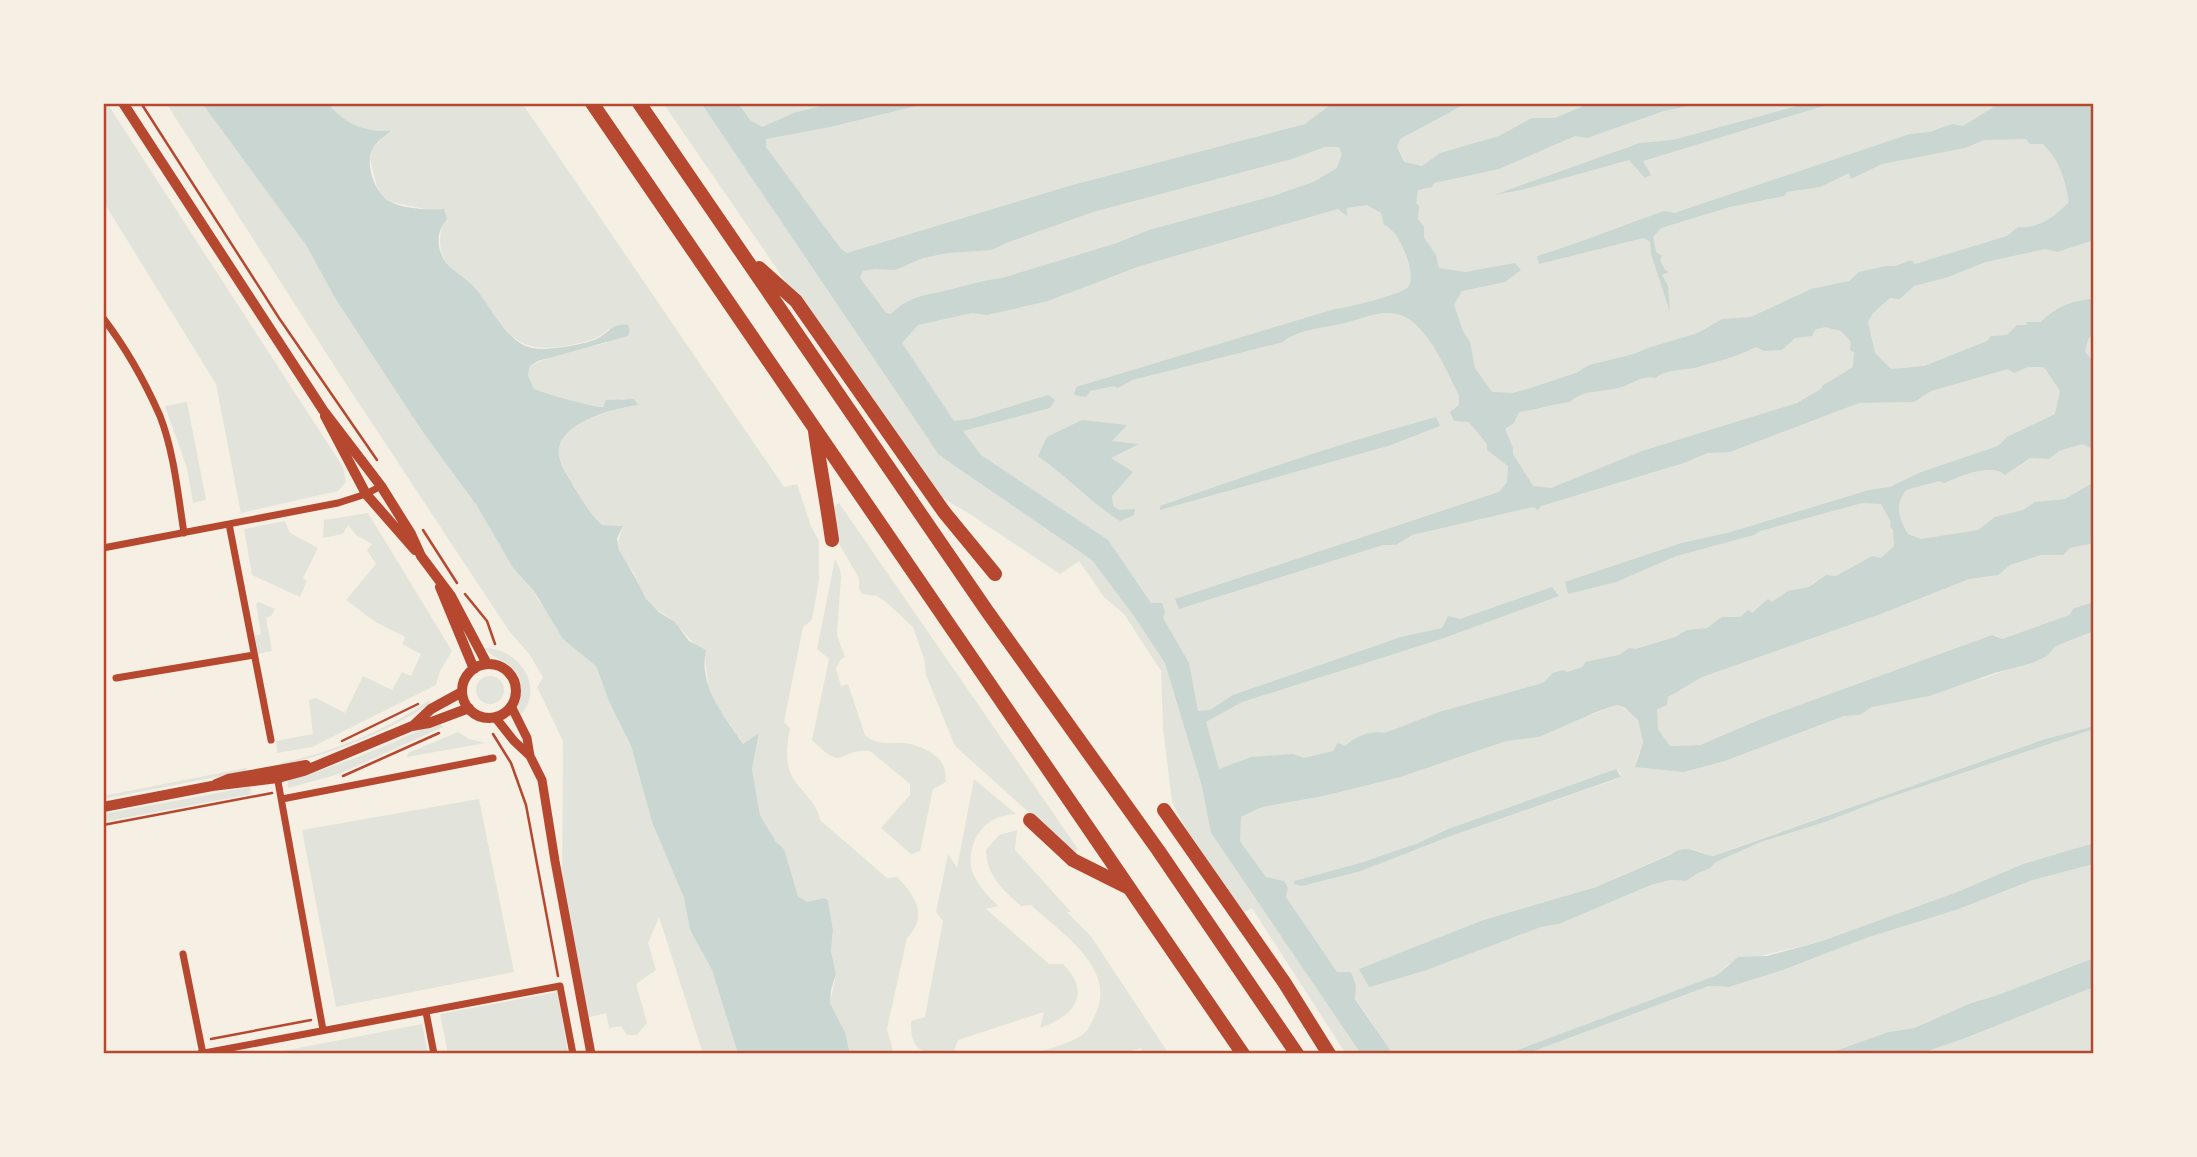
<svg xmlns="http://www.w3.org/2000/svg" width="2197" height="1157" font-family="'IBM Plex Serif',serif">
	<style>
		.green { fill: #e2e4dc; fill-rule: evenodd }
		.water { fill: #c9d6d2; fill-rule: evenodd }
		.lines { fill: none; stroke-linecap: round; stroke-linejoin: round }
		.path { stroke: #b5482f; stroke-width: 2.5 }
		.minor { stroke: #b5482f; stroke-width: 7 }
		.tertiary { stroke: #b5482f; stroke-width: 9 }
		.secondary { stroke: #b5482f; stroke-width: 10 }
		.motorway { stroke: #b5482f; stroke-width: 14 }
		.neatline { fill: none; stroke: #b5482f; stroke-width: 2.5 }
	</style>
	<rect width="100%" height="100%" fill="#f6efe4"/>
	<path class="green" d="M103,103H107L343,467L346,482L338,491L241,513L216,384L103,201Z
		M166,103H202L215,120L306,245L335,298L420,428L477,506L513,568L534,591L538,600L585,657L591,660L596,666L610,704L631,746L652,822L684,898L690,930L712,970L738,1054H703L659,917L648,943L656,970L636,984L647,1023L637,1035H627L621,1026L609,1028L606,1013L582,1019L562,890L563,741L537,687L543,678L530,655L509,631L335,367Z
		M328,103H522L784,487L797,484L811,526L819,541V580L812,620L803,627L784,722L790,728C787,744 784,763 793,778C802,793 817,802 820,820L887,878L897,877C915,895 929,916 907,938L887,1029L894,1054H850L845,1032L830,1003L836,974L831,951L833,930L828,901L824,898L807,902L798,896L784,849L776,842L760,815L752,769L759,734L743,744C732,725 717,711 710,690C706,680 707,659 703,653C700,650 673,620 670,618C661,612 651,607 645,598C639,589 638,578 631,569C618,552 615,547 623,526L602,525C590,514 582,500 574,486C566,472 554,457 560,440C567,422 619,408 637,405L623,398L598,408C577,402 554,398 534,389L528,375L530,366L557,354L606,343L610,328C598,339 587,342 571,345C509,357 507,327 473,287C470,282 465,280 461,277C441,262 437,248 442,225L429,210L391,202L382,196L377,188L370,159L372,149L390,131C365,132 344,124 328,103Z
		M663,103H701L939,455L1009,499L714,103H2094V602L2074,608L2069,615L2002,639L1992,635L1761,719L1700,745L1670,746L1658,729L1656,709L1610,704L1582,718L1617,705L1632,713L1638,720L1643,742L1636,761L1684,772L1725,761L1844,716L1860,715L1872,707L1984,678L2047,656L2056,646L2094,631V726L2045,739L1712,856L1693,849L1666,856L1596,887L1483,920L1360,969L1427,970L1541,927L1559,924L1651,885L1671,880L1686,881L1700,872L1709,869L1716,862L1761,842L1822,823L1882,800L2094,729V843L2023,864L1957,892L1822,941L1728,964L1717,975L1507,1054H1393L1355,998L1356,986L1337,973L1286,897L1288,888L1266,877L1240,841V818L1253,811L1210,829L1211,833L1361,1054H1346L1252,908L1243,913L1186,829L1172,802L1163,728L1161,671L1124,614L1104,597L1079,561L1060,574L968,513L928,489ZM1616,769L1621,774L1620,778L1451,836L1361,871L1294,884L1295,881L1360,863L1418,843L1448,829Z
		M187,402L206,500L193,503L187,468L165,406Z
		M839,503L1078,849L1074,853L955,746L926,675L925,662L913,627L886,602L877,596L862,594L859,588V578L839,544L831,509Z
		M368,513L452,651L440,671L436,685L312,747L277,753L276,741L313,734L309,700L316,698L345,713L363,676L392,690L402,672L411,676L421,654L402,644L405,637L374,621L346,600L376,564L367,550L372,544L356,535L348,525L343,534L323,538L324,520Z
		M285,521L290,533L318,548L303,578L307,581L300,597L252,575L244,529Z
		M835,559L840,570L841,577L837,635L845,657L840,660L836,669L841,686L848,684L865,735C877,746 890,742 904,743C916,744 938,753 943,765C946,770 945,777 946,782L933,789L920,851L911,854L881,828L910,795V784L870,751C838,748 845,774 812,740L829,659L817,649Z
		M259,602L275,609L271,616L266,618L272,651L257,654L253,636L261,634L256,603Z
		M484,648C521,648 547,690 518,718C515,708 521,700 521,689C521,664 498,663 484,648Z
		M476 690a14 14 0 1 1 28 0a14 14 0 1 1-28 0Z
		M429,700L431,704C380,734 339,752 281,765V763C332,752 386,731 429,700Z
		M439,722L443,727L339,774L288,788V781L292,778C344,766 390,743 439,722Z
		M458,732L469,739L486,743L407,757L408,753Z
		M246,768L247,771L103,799V796Z
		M974,779L1016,814C1007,815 998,816 990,822C973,833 966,858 974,876C980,888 989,897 998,906L986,909L1049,964H1063C1093,994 1073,1017 1040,1028L1044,1012L958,1040L953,1054C925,1054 910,1054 911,1021L925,1017L943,921L936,912L948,854L957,868Z
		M250,787L251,794L103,822V814Z
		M479,799L514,972L336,1007L302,830Z
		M1017,830L1015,850L1071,912H1067L1090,935L1169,1054H1144L1141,1048L1124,1054H1031C1048,1048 1068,1045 1082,1035C1088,1031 1091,1024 1094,1017C1120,970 1061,933 1031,905L1021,906C1002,889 987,876 986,850L999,835Z
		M2094,864V958L1995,996L1971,1003L1914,1028L1888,1032L1827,1054H1526L1709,986L1729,987L1783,970L1866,938L1956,910L2033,880Z
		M2094,987V1054H1919L1963,1039Z
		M558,992L568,1054H448L440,1014Z
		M422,1024L428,1054H268Z"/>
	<path class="water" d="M202,103H328C344,124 365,132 391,131C385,136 375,143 372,150C365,165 375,193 389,201C403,209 427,210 444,209L447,219C439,228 436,241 441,253C446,268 459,273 470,283C488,299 505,343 532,348C547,351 587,345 600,337C611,330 613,323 628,325L630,330L628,336L538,361L530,366L528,375L534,389C543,393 595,408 603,407L606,400L634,399L638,405C613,409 554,423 559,456C561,467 568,476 573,485C582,500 590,514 602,525L623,526L617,538L619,550L636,579L646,599L659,612L675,622L689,641L706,650C698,687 725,716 743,744L759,733L752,769L760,815L776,842L784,849L798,896L807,902L824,898L828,900L833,930L831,951L836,974L831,990L830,1003L845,1032L850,1054H738L712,970L690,930L684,898L652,822L631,746L610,704L596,666L563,639L534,591L513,568L477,506L420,428L335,298L306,245Z
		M701,103H738L750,120L762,127L794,113L832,103H928L830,127L766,139V147L841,249L847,253L1069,186L1305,124L1333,103H1467L1400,139L1397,147L1404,162L1422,166L1440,153L1499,136L1532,118H1555L1591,103H1703L1664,111L1587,138L1575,136L1499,169L1434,183L1432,187L1418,190L1416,203L1419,206L1418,219L1424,227V238L1436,255L1439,268L1465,272L1515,263L1521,270L1505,282L1462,291L1454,305L1463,331L1470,342L1475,368L1492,392L1513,393L1534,387L1576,373L1589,365L1634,354L1648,348L1698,333L1722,319L1751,317L1811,289L1849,281L1859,272L1886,266H1896L1911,260L1915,264L2007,236L2018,227C2039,229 2054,217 2069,202C2065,179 2060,161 2043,144H2030L2026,139L1984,140L1965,148L1882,164L1851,179L1849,173L1820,187L1787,192L1784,196L1730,207L1661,228L1653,237L1656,252L1662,256L1660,260L1665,270L1669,272L1662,275L1668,286L1670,312L1651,254L1650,241L1643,238L1539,264L1537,256C1580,243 1621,226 1664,211L1674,213L1910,134L1930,132L1952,124L1963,126L1992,108L1995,103H2094V115L2091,116L2094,122V240L2057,252L2045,249L1986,262L1948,277L1914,286L1900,299L1890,298L1873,313L1868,322L1875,353L1891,369L1924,366L1987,341L1991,336L2007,335L2017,325H2026L2027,322H2041C2054,308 2075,299 2094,299V334L2088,339L2085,352L2094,362V450L2082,444L2059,451L2049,459L2030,458L2005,475C1990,462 1960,477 1944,483L1939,481L1906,490C1894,506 1899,518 1908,534L1921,539L1978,530L1995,517L2023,510L2035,502L2065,499L2094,482V543L2070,548L2063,555H2041L2010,565L1998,575L1969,579L1883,613L1702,677L1668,697L1667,705L1657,709L1658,729L1670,746L1700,745L1761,719L1992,635L2002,639L2069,615L2074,608L2094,602V631L2056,646L2047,656L2032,663L1995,673L1929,696L1872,707L1860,715L1844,716L1725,761L1684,772L1635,767L1643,742L1638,720L1625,708L1617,705L1596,712L1539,737L1506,741L1400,777L1323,796L1262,807L1241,817L1240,841L1266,877L1284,881L1288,888L1286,897L1337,972H1351L1356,986L1355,999L1393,1054H1361L1211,833L1202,786L1165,663L1134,616L1092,560L939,455ZM1325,147H1339L1342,154L1337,168L1313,182L1273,196L1149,230L1117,243L1002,278C984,280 969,285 952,289C927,296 911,294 891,314L886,313L860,278L863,271L875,269L895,270L923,258L948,253L992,250L1006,243L1093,212L1292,159ZM1367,205L1381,213L1384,225C1399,229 1418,275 1408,287C1403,294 1344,309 1335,309L1076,387L1074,395L1086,397L1090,391L1114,386L1118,388L1132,380L1283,342C1296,330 1323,328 1340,324C1355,321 1372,313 1388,313C1423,311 1445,368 1459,395V405L1450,412L1454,421L1469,422L1487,444V450L1508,466L1507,482L1499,492L1175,599L1179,609L1383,545H1396L1412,535L1533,507L1538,510L1541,506L1687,462L1707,453L1730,452L1859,403L1914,402L1931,391L2008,369L2014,373L2028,367H2044L2060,391L2055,414L2007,437L1998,446L1921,472L1890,487L1869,490L1731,532L1682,543L1565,582L1568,594L1616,582L1676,556L1754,535L1760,531L1862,503L1881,504L1891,522L1890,527L1893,530L1894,546L1881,558L1872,556L1836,576L1826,575L1809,587L1788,591L1772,602L1768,599L1752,613L1748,610L1740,617H1722L1707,628L1687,630L1675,637L1636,649L1629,648L1619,655L1585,662L1583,667L1567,672L1563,670L1553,673L1543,683L1439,712L1385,733C1371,730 1356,736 1345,746L1338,743L1333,751L1304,758L1293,754L1251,757L1219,769L1206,722L1242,702L1441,639L1559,596L1552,587L1460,619L1448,616L1442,628L1401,637L1233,695L1210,710L1198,711L1189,663L1163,618L1165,612L1162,603H1151L1108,540L981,455L963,431L1050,408L1055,400L1048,395L970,419L954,421L902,343L918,325L972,313L987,315L1048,301L1140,266L1338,209L1347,216V208ZM1825,327L1841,331L1851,342L1850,350L1854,352L1853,367L1822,386L1821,389L1797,403L1642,451L1551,488L1533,486L1513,454V448L1505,429L1514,423L1519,412C1537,410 1552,404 1570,402C1582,390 1602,392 1618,388C1631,385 1643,374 1656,378C1667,368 1685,371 1698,367C1718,361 1737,357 1756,347L1764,351L1782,350L1795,338L1812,336L1815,330Z
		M1808,103H1833L1643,161L1651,175L1645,178L1629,160L1521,190L1494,195L1640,143L1673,140Z
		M1436,417L1440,426L1388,446L1160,510V506C1251,474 1343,442 1436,417Z
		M1082,420L1127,425L1112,441L1139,444L1111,458L1133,472L1112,496L1113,506L1119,510L1135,509L1134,515L1120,521C1090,502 1067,476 1038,456L1047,437Z
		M2094,726V729L1882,800L1822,823L1761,842L1716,862L1709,869L1700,872L1686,881L1671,880L1651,885L1559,924L1541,927L1427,970L1369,987L1359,969L1483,920L1596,887L1672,854C1686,843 1698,853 1713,856L2045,739Z
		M1616,769L1621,777L1451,836L1361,871L1302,886L1294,884V881L1360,863L1418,843L1448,829Z
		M2094,843V864L2033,880L1956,910L1866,938L1783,970L1729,987L1709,986L1526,1054H1507L1717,975L1738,957L1767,956L1822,941L1957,892L2023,864Z
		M2094,958V987L1963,1039L1919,1054H1827L1888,1032L1914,1028L1971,1003L1995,996Z"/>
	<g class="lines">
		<path class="path" d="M141,103L279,318L377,460
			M423,530L457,583
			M465,594L487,621L495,644
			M493,734L511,763L526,805L558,976
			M342,741L418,704
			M343,776L439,733
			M103,825L272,793
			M211,1039L311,1020"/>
		<path class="minor" d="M103,318C126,348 145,382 160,416C174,452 178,495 184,533
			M229,524L271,740
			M103,548L338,503L366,494L381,486
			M116,678L254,655
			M277,776L323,1030
			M282,799L493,758
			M183,954L203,1054
			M426,1012L434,1054
			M199,1054L560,986L573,1054"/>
		<path class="tertiary" d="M511,706L527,738L530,756L542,780L555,861L591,1054
			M495,717L514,741L530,756"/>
		<path class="secondary" d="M123,103L323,410L381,486L411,534L421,556L451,596L487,664
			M325,416L366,494L415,550
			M440,587L474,669
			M462 691a27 27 0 1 1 54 0a27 27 0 1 1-54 0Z
			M413,726L431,709L462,692
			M216,784L228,779L306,765
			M103,807L212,786L278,778L304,771L412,726L429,723L469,708"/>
		<path class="motorway" d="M592,103L1243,1054
			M639,103L987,611L1158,850L1297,1054
			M759,268L796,301L944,512L995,574
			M815,431C820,468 827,503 832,540
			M1164,810L1284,982L1329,1054
			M1030,820L1073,860L1129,888"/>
	</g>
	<rect width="2197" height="1157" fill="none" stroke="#f6efe4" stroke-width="210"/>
	<rect x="105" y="105" width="1987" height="947" class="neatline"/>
</svg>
